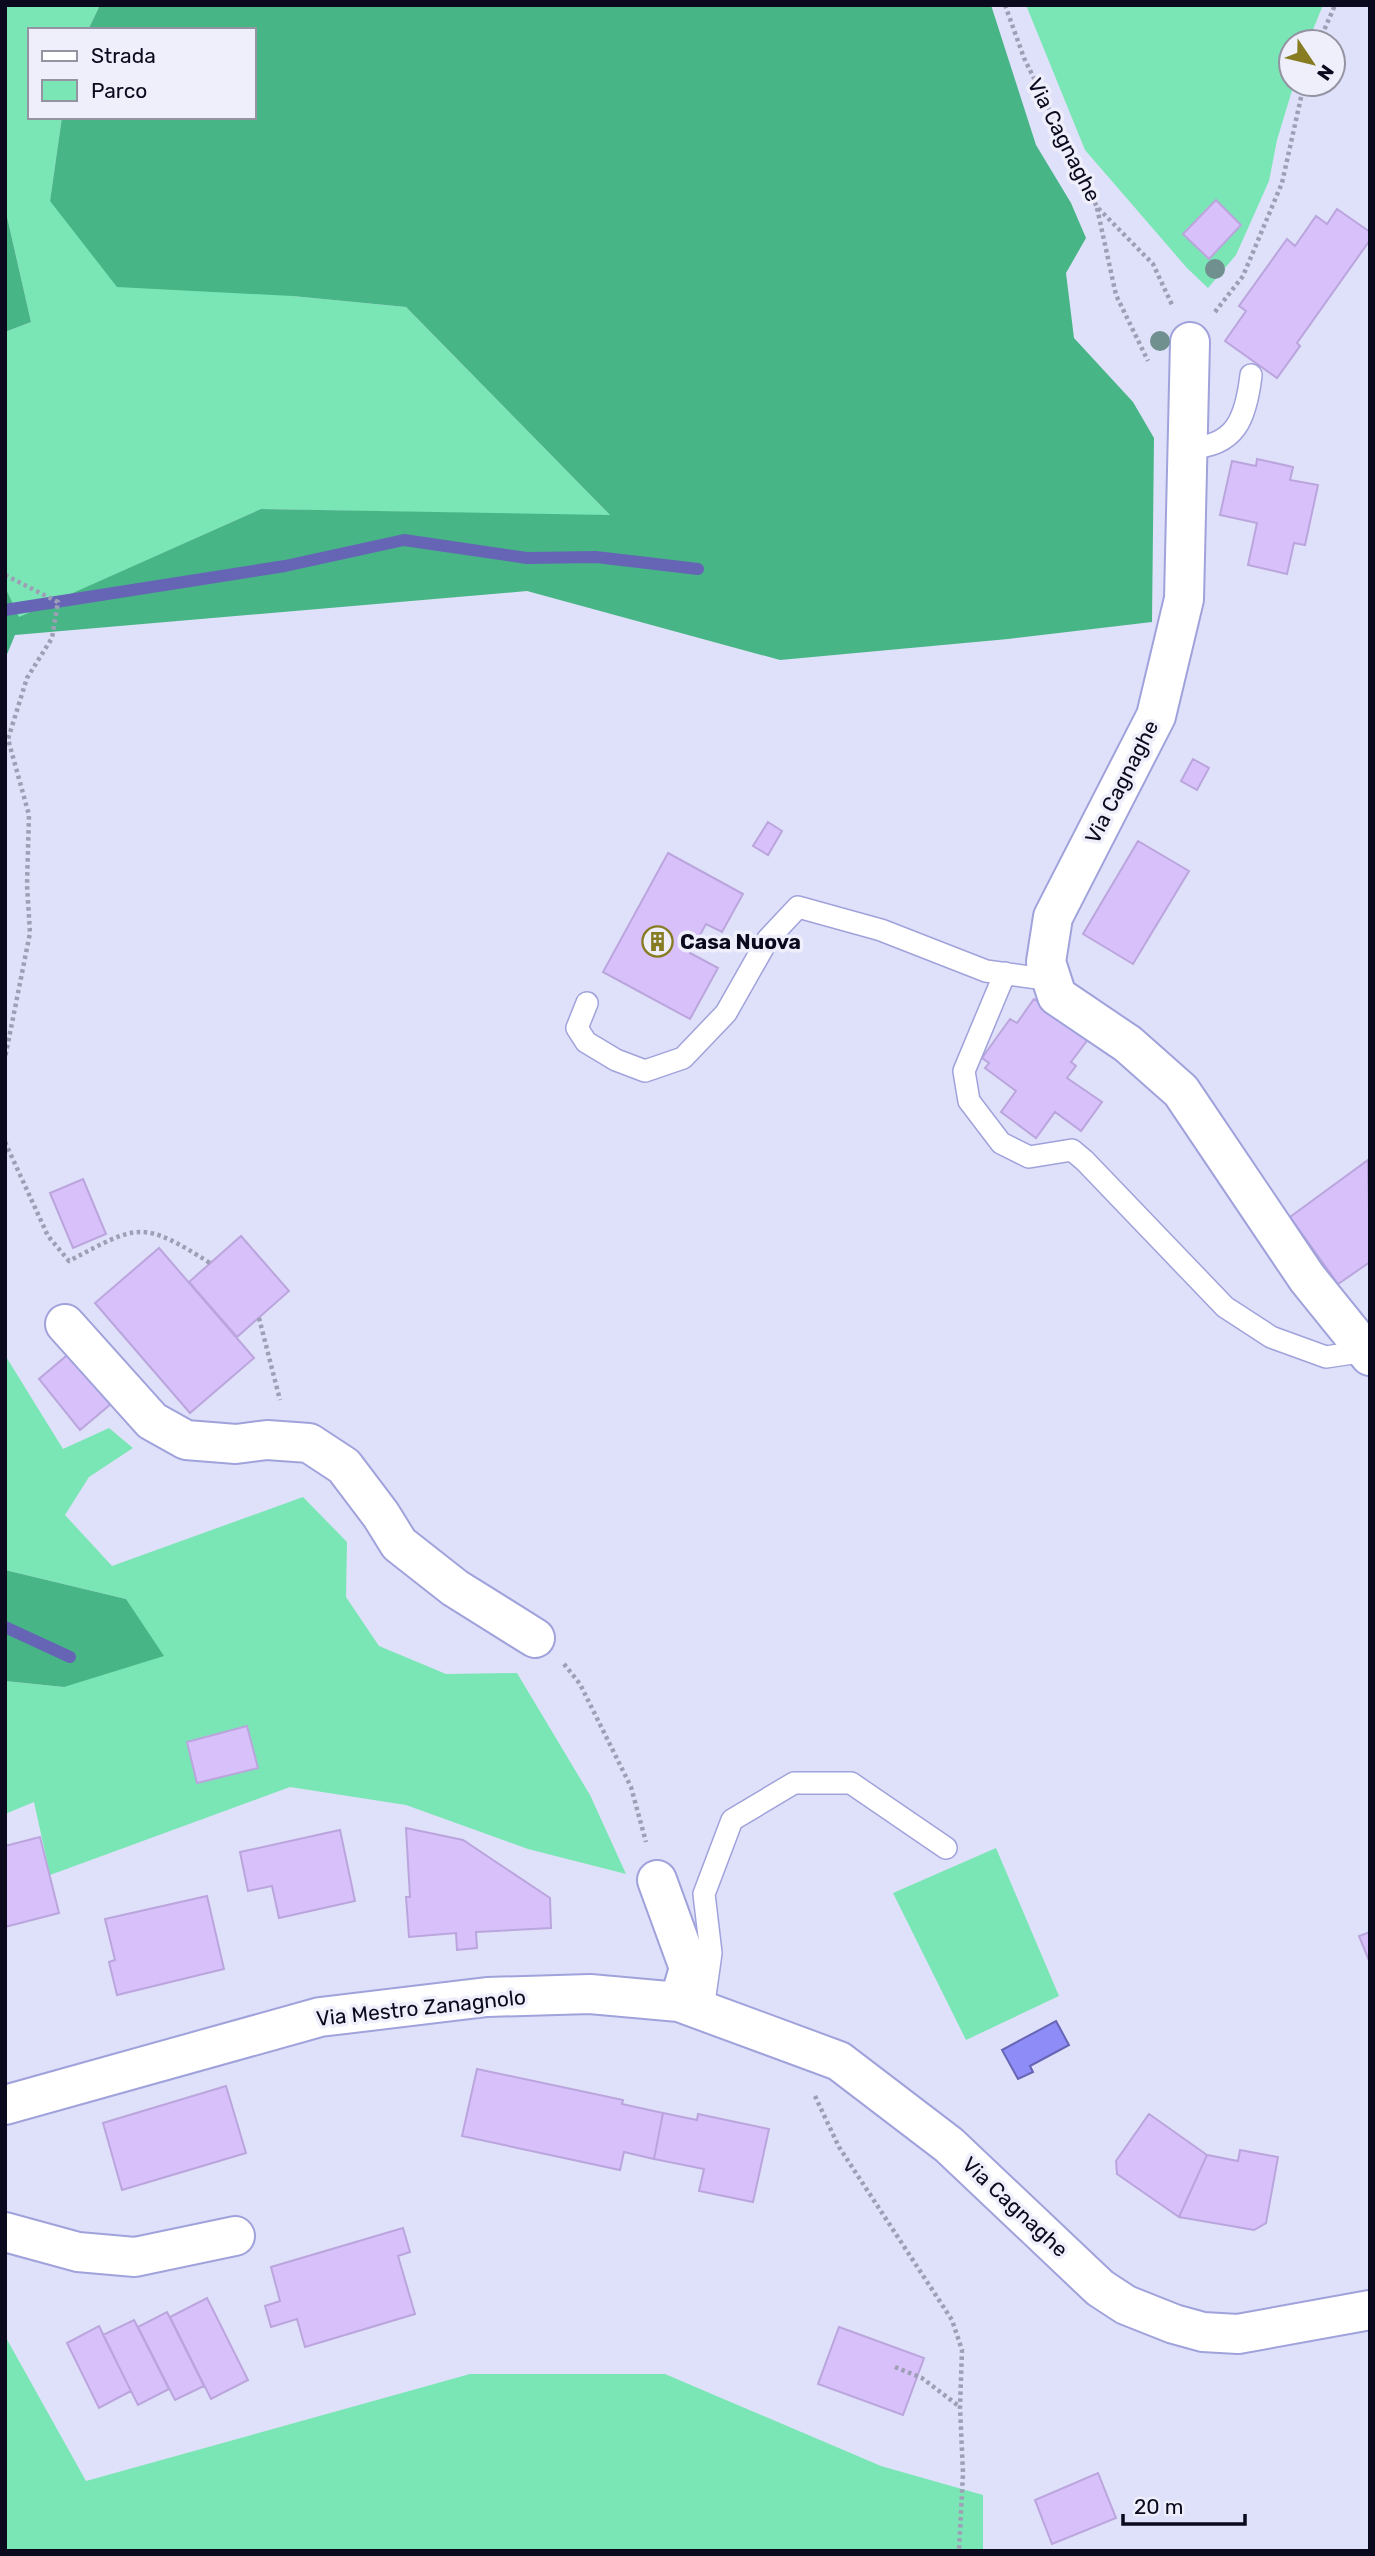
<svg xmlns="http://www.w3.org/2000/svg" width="1375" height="2556" font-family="Rubik,sans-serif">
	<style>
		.green { fill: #7be6b5 }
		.forest { fill: #48b587 }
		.water { fill: #8e8cf6; stroke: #6665b5; stroke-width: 2 }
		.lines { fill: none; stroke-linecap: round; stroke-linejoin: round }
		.stream { stroke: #6665b5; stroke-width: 12 }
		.building { fill: #d8c1fb; stroke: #bba5dd; stroke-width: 2 }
		.lane-casing { stroke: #a0a2db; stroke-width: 24 }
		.street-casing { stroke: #a0a2db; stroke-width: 42 }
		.path { stroke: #9e9fb6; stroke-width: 4.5; stroke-dasharray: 3.5 3.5; stroke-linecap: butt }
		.lane { stroke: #fff; stroke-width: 21 }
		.street { stroke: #fff; stroke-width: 38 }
		.tree { fill: #6f908e }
		.labels { text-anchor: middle; stroke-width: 7; stroke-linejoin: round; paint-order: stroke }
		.street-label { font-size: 21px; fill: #0a091d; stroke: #eeeffb }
		.poi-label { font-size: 21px; font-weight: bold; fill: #0a091d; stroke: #eeeffb; text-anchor: start }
	</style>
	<rect width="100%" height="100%" fill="#dfe0f9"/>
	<path class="green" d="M5,5H100L88,30H30V117H62L50,201L292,296L406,307L611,516L261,509L18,618L5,587V332L31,322L5,208Z
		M1026,5H1323L1308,42H1291V84H1294L1277,140L1269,181L1236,255L1208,288L1187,268L1085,150Z
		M5,1355L63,1449L109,1428L133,1448L89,1477L65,1515L112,1566L303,1497L347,1542L346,1597L379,1646L446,1674L517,1673L590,1795L626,1874L528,1849L406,1805L290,1787L50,1875L34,1802L5,1814V1681L64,1687L126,1599L5,1570Z
		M996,1848L1059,1996L966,2040L893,1893Z
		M5,2336L86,2481L470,2374H665L881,2466L983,2495V2551H5Z"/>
	<path class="forest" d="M100,5H991L1036,145L1071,203L1086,238L1066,273L1074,338L1133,402L1154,438L1152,622L1008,639L780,660L527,591L15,635L5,659V587L19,617L261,509L610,515L406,307L292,296L117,287L50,201L62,117H254V30H88Z
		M5,208L31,322L5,332Z
		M5,1570L126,1599L164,1656L64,1687L5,1681Z"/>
	<path class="water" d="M1056,2021L1069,2045L1030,2066L1033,2072L1018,2079L1002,2050Z"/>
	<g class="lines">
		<path class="stream" d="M5,610L285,566L404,540L527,558L596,557L698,569
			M5,1627L70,1657"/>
	</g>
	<path class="building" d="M1216,200L1241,225L1209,259L1183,234Z
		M1337,209L1370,232V240L1297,343L1300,346L1277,378L1225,341L1246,311L1239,306L1287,239L1295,246L1316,216L1327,224Z
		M1257,459L1293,467L1290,480L1318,485L1305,545L1294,543L1287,574L1248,565L1257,523L1220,515L1232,461L1256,466Z
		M1193,759L1209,768L1197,790L1181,781Z
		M768,822L782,831L768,855L753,846Z
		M1138,841L1189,871L1133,964L1083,934Z
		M668,853L743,894L722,932L706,924L690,953L718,968L690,1019L603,972Z
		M1034,999L1089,1038L1071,1062L1076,1066L1067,1078L1102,1102L1081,1131L1055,1112L1036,1138L1001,1112L1016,1091L985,1068L989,1063L982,1058L1010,1019L1017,1023Z
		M1368,1160L1370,1262L1338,1284L1290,1217Z
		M83,1179L106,1234L73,1248L50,1193Z
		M241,1236L289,1291L237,1337L189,1282Z
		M159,1248L254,1358L190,1413L95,1303Z
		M71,1352L112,1403L80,1430L39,1379Z
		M247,1726L258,1768L197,1783L187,1742Z
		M406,1828L463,1840L550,1898L551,1928L476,1932L477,1948L457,1950L456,1933L409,1937L406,1897H410Z
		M340,1830L355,1901L279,1918L272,1886L248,1891L240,1852Z
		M40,1837L59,1913L5,1927V1846Z
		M207,1896L224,1969L117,1995L109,1962L115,1960L105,1919Z
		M1370,1932V1963L1359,1936Z
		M477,2069L623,2100L622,2104L663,2113L654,2159L624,2152L620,2170L462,2136Z
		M226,2086L246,2153L122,2190L103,2123Z
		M663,2113L697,2120L698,2114L769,2129L753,2202L699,2191L704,2169L654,2159Z
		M1149,2114L1207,2155L1179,2217L1117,2174L1116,2161Z
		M1240,2150L1278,2157L1266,2223L1254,2230L1179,2217L1207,2155L1238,2161Z
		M403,2228L410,2252L398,2256L415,2314L305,2347L297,2319L271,2327L265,2306L280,2301L271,2267Z
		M207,2298L248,2380L211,2399L170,2317Z
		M167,2312L204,2386L175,2400L138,2327Z
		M134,2320L169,2389L138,2405L103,2335Z
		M99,2326L131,2391L99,2408L67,2343Z
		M839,2327L924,2358L903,2415L818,2384Z
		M1098,2473L1116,2518L1052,2544L1035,2500Z"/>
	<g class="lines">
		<defs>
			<path id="lane" d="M1188,448C1236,447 1246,418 1251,375
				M1005,973L964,1071L969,1101L1001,1143L1029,1157L1072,1150L1085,1161L1225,1307L1271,1337L1326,1357L1366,1351
				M587,1003L577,1028L586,1042L616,1060L645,1071L683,1058L726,1013L768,939L798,907L881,930L986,971L1052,980
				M703,2010L711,1953L704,1894L732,1820L794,1783H851L946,1848"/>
			<path id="street" d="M1190,342L1184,599L1156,716L1053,917L1046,962L1057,996L1128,1044L1181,1091L1307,1278L1370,1356
				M65,1324L152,1421L186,1440L236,1444L267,1440L309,1443L344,1466L381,1515L399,1544L455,1588L535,1638
				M657,1880L689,1968L679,2002
				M5,2105L320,2017L487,1997L590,1994L679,2002L839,2061L949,2145L1100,2288L1126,2305L1174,2324L1203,2332L1238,2334L1370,2310
				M5,2232L78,2252L135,2257L235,2236"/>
		</defs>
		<use href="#lane" class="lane-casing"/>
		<use href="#street" class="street-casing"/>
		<path class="path" d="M1005,5L1024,58L1097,207L1153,264L1173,307
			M1319,42L1335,5
			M1097,208L1116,295L1148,361
			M1215,312L1243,276L1282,183L1304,84
			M5,575L58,602L52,638L27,678L8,739L29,815L27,885L30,933L5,1058
			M5,1142L48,1236L69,1261C139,1224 142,1220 210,1263
			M259,1318L280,1400
			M564,1664L580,1684L631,1787L646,1842
			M815,2096L839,2147L952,2320L962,2350L960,2407L963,2473L959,2551
			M895,2367L922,2378L960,2407"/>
		<use href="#lane" class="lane"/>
		<use href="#street" class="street"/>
	</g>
	<g class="tree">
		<circle cx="1215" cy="269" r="10"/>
		<circle cx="1160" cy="341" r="10"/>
	</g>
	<defs>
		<symbol id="building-ring" viewBox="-11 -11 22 22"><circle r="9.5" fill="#eeeffb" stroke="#877c22" stroke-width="1.5"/><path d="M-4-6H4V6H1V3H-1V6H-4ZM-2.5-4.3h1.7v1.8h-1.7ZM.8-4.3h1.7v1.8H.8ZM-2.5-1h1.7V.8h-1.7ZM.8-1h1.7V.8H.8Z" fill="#877c22"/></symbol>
	</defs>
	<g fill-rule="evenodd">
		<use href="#building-ring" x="640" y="924" width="35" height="35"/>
	</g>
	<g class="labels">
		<g class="street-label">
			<text transform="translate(1064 140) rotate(63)" y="7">Via Cagnaghe</text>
			<text transform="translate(1122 782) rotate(-63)" y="7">Via Cagnaghe</text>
			<text transform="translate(421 2008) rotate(-6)" y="7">Via Mestro Zanagnolo</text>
			<text transform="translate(1015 2207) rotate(43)" y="7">Via Cagnaghe</text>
		</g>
		<g class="poi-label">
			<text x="680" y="949">Casa Nuova</text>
		</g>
	</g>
	<rect width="1375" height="2556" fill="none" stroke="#0a091d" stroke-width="14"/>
	<rect x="28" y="28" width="228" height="91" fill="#eeeffb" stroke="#9393a2" stroke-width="2"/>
	<rect x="42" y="51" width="35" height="10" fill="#ffffff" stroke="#9393a2" stroke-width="2"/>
	<text x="91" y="63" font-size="21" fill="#0a091d">Strada</text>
	<rect x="42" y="80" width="35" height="21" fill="#7be6b5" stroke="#9393a2" stroke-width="2"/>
	<text x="91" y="98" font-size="21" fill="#0a091d">Parco</text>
	<g transform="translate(1312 63) rotate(125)"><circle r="33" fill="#eeeffb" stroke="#9393a2" stroke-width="2"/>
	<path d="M0-5L12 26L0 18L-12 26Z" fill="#877c22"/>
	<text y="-10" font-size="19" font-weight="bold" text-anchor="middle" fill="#0a091d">N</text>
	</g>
	<path d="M1123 2514v10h122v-10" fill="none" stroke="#0a091d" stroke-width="3.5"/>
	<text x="1134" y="2514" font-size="21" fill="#0a091d" stroke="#eeeffb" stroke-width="5" paint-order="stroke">20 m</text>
</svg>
